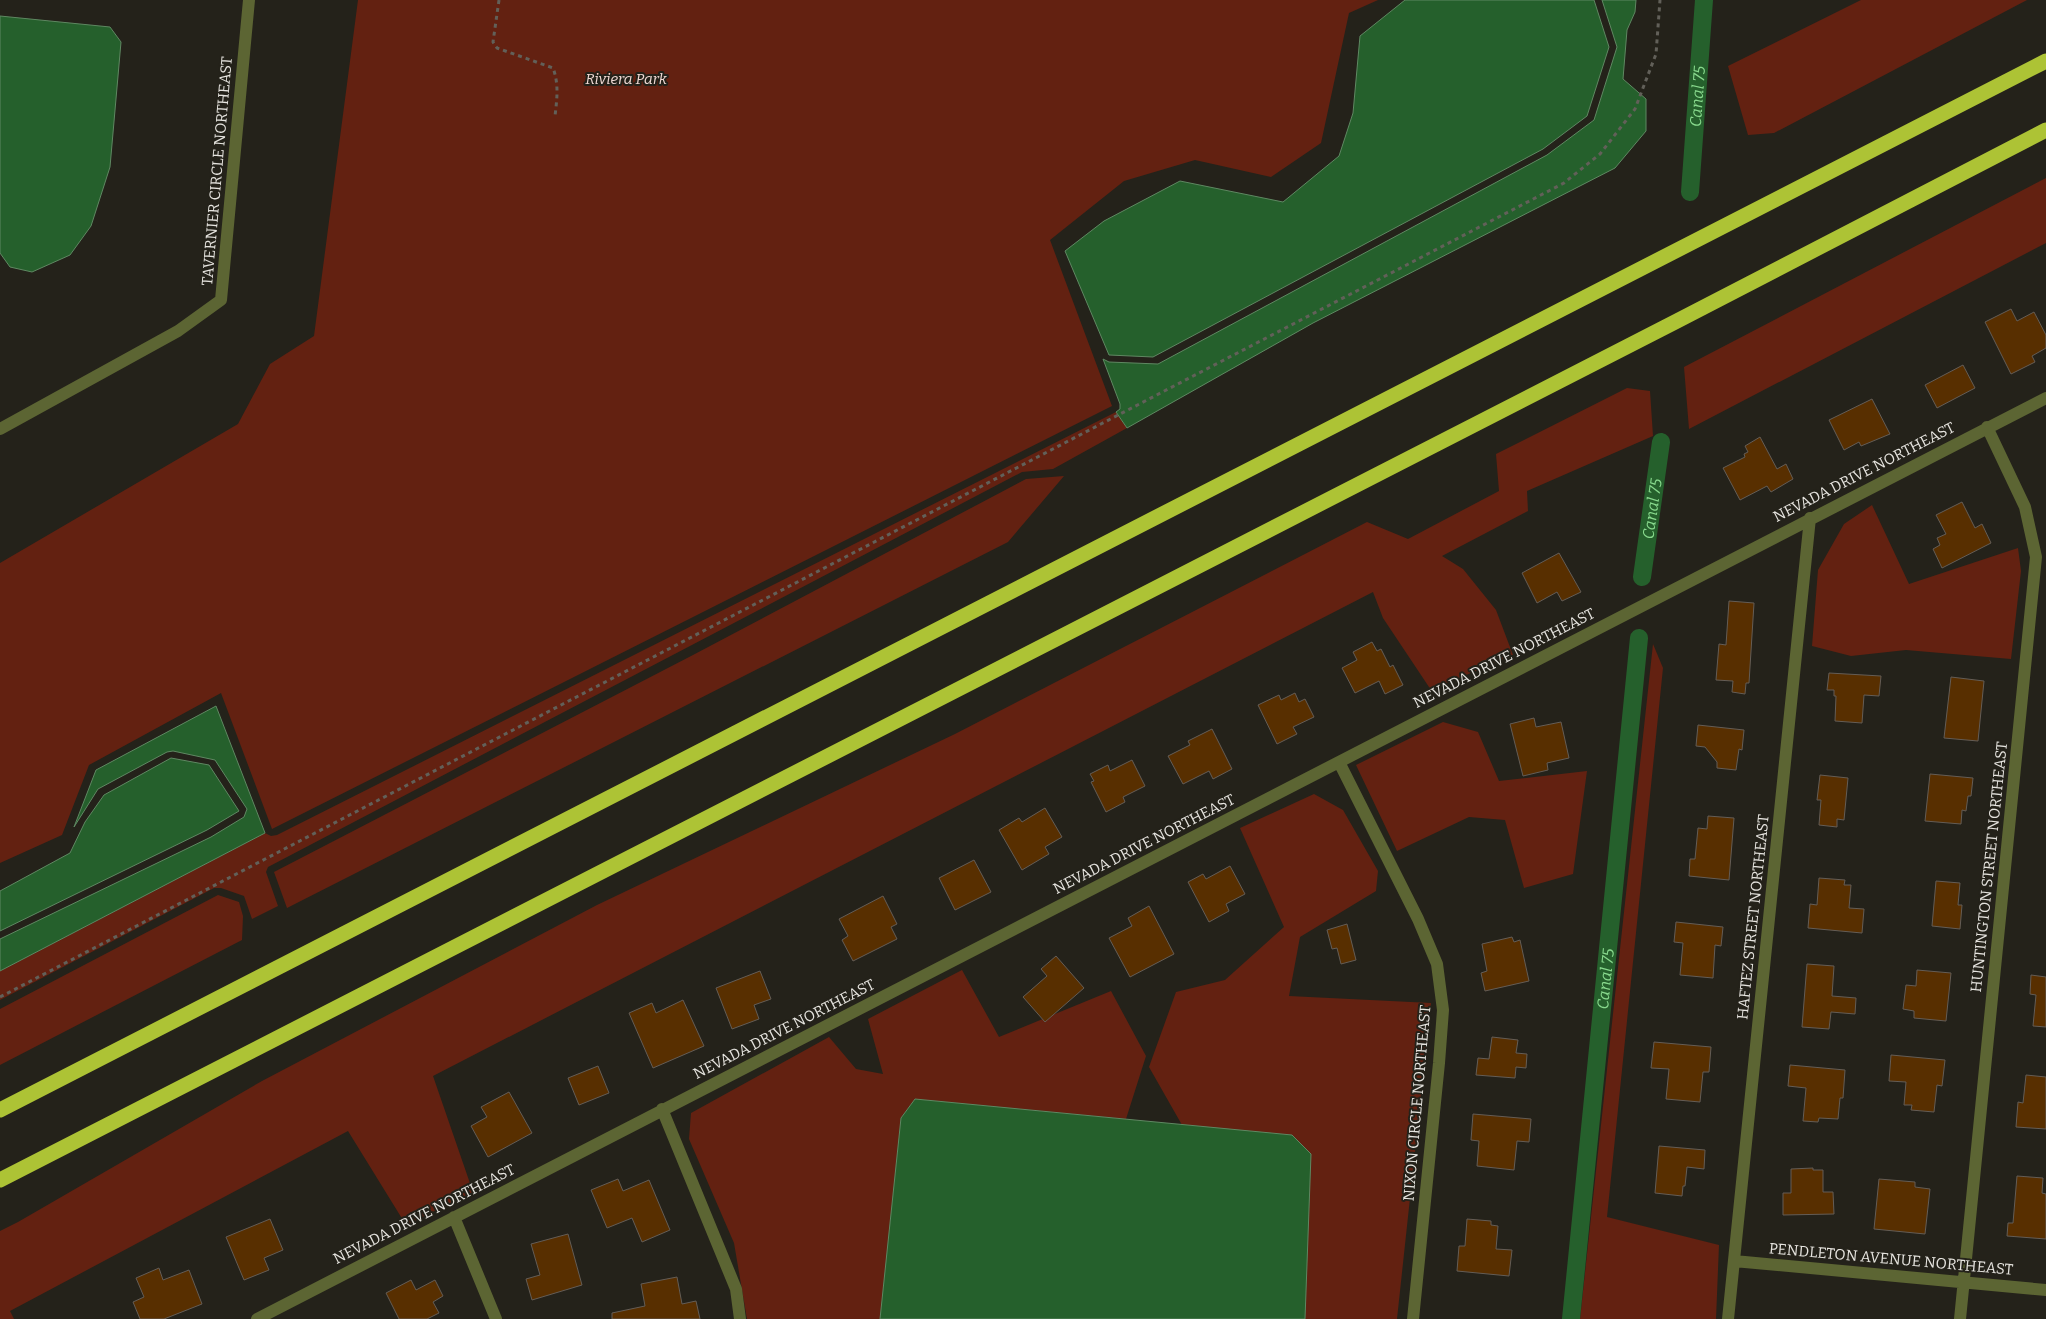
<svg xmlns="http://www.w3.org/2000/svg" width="2046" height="1319" font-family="Bitter,serif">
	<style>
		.green { fill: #632111 }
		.water { fill: #25602c; stroke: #5f8862 }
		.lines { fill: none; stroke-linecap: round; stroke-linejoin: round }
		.canal { stroke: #25602c; stroke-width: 18 }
		.building { fill: #582f00; stroke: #645d56 }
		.path { stroke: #626059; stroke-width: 3; stroke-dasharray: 4 4; stroke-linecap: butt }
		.minor { stroke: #5c6533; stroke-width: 12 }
		.motorway { stroke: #adc335; stroke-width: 15 }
		.labels { text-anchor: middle; stroke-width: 4; stroke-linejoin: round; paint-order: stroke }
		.park-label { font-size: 15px; font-style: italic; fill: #efd9d3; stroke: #24221a }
		.street-label { font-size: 15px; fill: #e6e4df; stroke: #24221a }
		.water-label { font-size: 16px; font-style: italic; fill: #88d98d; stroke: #24221a }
	</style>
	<rect width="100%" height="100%" fill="#24221a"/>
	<path class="green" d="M358,0H1378L1349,13L1321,143L1271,177L1195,160L1124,181L1050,240L1112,406L272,829L221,693L89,765L62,835L0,863V563L238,424L270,364L314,336Z
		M1861,0H2027L1774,133L1748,135L1728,66Z
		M2046,178V243L1689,429L1684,367Z
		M1627,388L1650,391L1653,436L1527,491L1528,511L1442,556L1463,569L1496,610L1513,655L1431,690L1383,618L1373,592L433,1076L473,1192L406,1225L348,1131L10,1311L14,1319H0V1231L18,1222L262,1081L597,905L955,734L1367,522L1408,539L1499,491L1496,454Z
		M1116,412L1127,428L1053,469L1022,472L268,867L266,872L278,906L252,919L244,896L221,888H214L0,1000V971L265,833L271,836L277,835Z
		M1064,476L1008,542L287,908L274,872L693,655L1026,479Z
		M1872,505L1909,584L2018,548L2021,571L2011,659L1906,650L1851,656L1812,646L1818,570L1844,524Z
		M1653,644L1663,668L1607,1217L1719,1245L1716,1319H1580Z
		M1443,722L1478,732L1499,781L1587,771L1573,874L1524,888L1505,820L1469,817L1397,851L1356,765Z
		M1314,794L1343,810L1378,871L1376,891L1300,937L1289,996L1431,1003L1397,1319H1305L1310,1154L1291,1135L1182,1125L1149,1067L1176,992L1225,980L1284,927L1240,828Z
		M218,895L239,902L243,916L242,940L0,1065V1009Z
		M962,970L999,1037L1111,991L1146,1056L1126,1119L915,1099L901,1118L880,1319H747L734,1243L689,1139L691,1113L829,1037L856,1069L883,1074L868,1019Z"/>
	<path class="water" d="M1405,0H1594L1609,47L1587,116L1543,149L1153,357L1109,355L1065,251L1104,221L1180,181L1283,202L1339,156L1353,113L1360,36Z
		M1602,0H1636L1635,12L1627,30L1623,79L1646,99V131L1615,168L1313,323L1127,428L1116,412L1120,409V404L1103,359L1109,362L1158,364L1547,155L1594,120L1617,47Z
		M0,16L110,27L121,42L110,167L91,226L70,255L32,272L10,267L0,253Z
		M216,706L265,833L0,971V939L211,837L244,817L247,809L215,760L173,751L167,752L98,789L74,827L96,770Z
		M171,758L209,765L239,811L207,830L0,931V891L70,853L85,822L104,795Z
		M915,1099L1292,1135L1311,1154L1305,1319H880L901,1118Z"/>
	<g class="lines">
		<g class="canal">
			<path id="s1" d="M1690,192L1704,0"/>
			<path id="s2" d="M1642,577L1661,442"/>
			<path id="s3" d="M1571,1319L1639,638"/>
		</g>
	</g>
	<path class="building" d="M2011,309L2017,321L2034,312L2046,335V348L2032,356L2035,362L2011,374L1985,322Z
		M1963,365L1975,388L1937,408L1925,385Z
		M1872,399L1890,434L1861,446L1859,442L1844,450L1829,420Z
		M1760,437L1777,469L1786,464L1793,479L1771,492L1767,486L1740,500L1723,468L1745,457L1744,454L1748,452L1745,446Z
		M1962,502L1975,528L1982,524L1991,543L1942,568L1933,549L1940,545L1937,538L1946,534L1936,515Z
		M1559,553L1581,592L1562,601L1557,592L1537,603L1522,573Z
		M1729,601L1754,603L1749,683H1746L1745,694L1732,692L1733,681L1716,680L1719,644L1726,645Z
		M1372,642L1377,651L1381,649L1390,667L1393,665L1403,685L1385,694L1379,681L1355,693L1342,668L1357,660L1353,652Z
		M1829,673L1881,676L1879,696L1864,695L1862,723L1835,721L1836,696H1834V690H1827Z
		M1951,677L1984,681L1978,741L1944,738Z
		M1295,693L1299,702L1305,699L1314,717L1293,727L1297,734L1277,744L1258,705L1279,695L1281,700Z
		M1534,718L1536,727L1561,722L1569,758L1547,763L1548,770L1523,776L1510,724Z
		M1698,725L1744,730L1742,750L1739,749L1736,770L1717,768V762L1705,747L1696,746Z
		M1212,729L1232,769L1213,779L1209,771L1183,784L1168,756L1190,745L1188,741Z
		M1132,760L1145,786L1123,797L1125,802L1106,812L1091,782L1094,781L1090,774L1108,765L1110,771Z
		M1930,774L1973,778L1971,796H1968L1966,811L1962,810L1961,824L1925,821Z
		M1820,775L1848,778L1844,820L1837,819V827L1819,825L1821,800H1817Z
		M1045,808L1062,837L1045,847L1049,854L1022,870L999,830L1019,818L1022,822Z
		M1708,816L1734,818L1729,880L1689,876L1690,859H1695L1698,828L1707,829Z
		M974,860L991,892L955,910L939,878Z
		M1230,866L1245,894L1226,904L1229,911L1209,922L1188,882L1203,874L1206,879Z
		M1819,878L1845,880L1844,885H1851L1849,908L1864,909L1862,933L1808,928L1810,904L1817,905Z
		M1936,881L1960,883L1958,905H1962L1960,929L1932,926Z
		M883,896L897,924L891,927L897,939L853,961L842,940L848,936L839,919Z
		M1149,906L1174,954L1130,977L1109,938L1132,926L1128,918Z
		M1676,922L1723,927L1721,946L1715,945L1713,978L1680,975L1683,943L1674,942Z
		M1347,924L1356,960L1341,964L1337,948L1332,949L1327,930Z
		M1512,937L1514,942L1520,940L1529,981L1485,991L1481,973L1487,971L1482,944Z
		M1056,956L1084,988L1045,1022L1023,997L1047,976L1041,969Z
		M1807,964L1834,966L1832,996L1856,998L1855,1014L1831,1012L1829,1029L1802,1027Z
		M1917,970L1951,973L1946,1021L1914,1018V1011L1903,1009L1906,985L1916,986Z
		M760,971L771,999L754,1005L759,1019L732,1029L716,988Z
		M2031,975L2046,977V1027L2033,1026L2036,995L2030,994Z
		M683,1000L704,1046L653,1068L629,1013L652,1003L656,1013Z
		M1492,1037L1518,1040L1516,1053L1527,1054L1526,1068L1516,1067L1515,1078L1476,1075L1478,1058L1489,1059Z
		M1654,1042L1711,1047L1709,1072H1703L1700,1102L1666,1099L1669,1069L1651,1068Z
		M1891,1055L1945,1060L1942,1086L1937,1085L1934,1112L1911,1110L1912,1105H1904L1906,1082L1889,1081Z
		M1790,1065L1845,1070L1843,1098H1840L1838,1119L1819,1118L1818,1122L1803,1121L1806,1088L1788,1086Z
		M598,1066L609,1093L579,1105L568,1078Z
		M2026,1075L2046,1077V1129L2016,1127L2018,1102L2023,1103Z
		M509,1092L532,1133L488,1157L471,1126L487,1117L481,1107Z
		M1473,1114L1531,1119L1529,1142L1517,1141L1514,1170L1477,1166L1479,1141L1471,1140Z
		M1659,1146L1705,1150L1704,1169L1687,1167L1685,1186H1683L1682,1196L1655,1193Z
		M1813,1168V1170H1823V1192H1833L1834,1214L1783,1215V1193H1791V1169Z
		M2017,1176L2043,1178L2042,1193L2046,1194V1239L2007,1236L2008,1223H2013Z
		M618,1179L623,1191L649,1180L670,1230L642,1242L632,1218L607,1228L591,1190Z
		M1879,1179L1915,1182V1187L1930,1189L1925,1234L1874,1229Z
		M270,1219L283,1250L264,1258L269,1270L244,1280L226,1237Z
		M1467,1219L1491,1221V1225L1498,1226L1496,1249L1512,1250L1509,1276L1457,1271L1459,1246H1465Z
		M568,1234L582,1285L532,1300L526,1279L540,1275L531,1244Z
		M159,1268L163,1280L189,1270L202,1304L164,1319H140L133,1302L144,1297L136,1278Z
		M677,1277L682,1304L696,1301L700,1319H612V1313L645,1306L641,1284Z
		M411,1280L416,1290L435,1280L443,1296L433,1302L439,1313L427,1319H399L386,1293Z"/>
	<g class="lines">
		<path class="path" d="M499,0L493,42L497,48L553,68C559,84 557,99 555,116
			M0,997L1564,183L1600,154L1635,109L1656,54L1660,0"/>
		<path class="minor" d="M0,429L178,331L221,300L249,0
			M1339,762L1418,919L1437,964L1443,1010L1439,1063L1413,1319
			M662,1109L736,1289L740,1319
			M454,1217L496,1319
			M1734,1261L2046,1290
			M257,1319L2046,398
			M1728,1319L1810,518
			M1960,1319L2036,557L2025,507L1987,427"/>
		<path class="motorway" d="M0,1110L2046,61
			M0,1180L1677,321L2046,130"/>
	</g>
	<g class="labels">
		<g class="park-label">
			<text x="626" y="84">Riviera Park</text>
		</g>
		<g class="street-label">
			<text transform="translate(217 171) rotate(-85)" y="5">TAVERNIER CIRCLE NORTHEAST</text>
			<text transform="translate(1864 472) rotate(-27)" y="5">NEVADA DRIVE NORTHEAST</text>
			<text transform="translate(1504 658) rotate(-27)" y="5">NEVADA DRIVE NORTHEAST</text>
			<text transform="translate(1144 844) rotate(-27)" y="5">NEVADA DRIVE NORTHEAST</text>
			<text transform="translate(1989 867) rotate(-84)" y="5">HUNTINGTON STREET NORTHEAST</text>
			<text transform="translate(1753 917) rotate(-84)" y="5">HAFTEZ STREET NORTHEAST</text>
			<text transform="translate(784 1029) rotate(-27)" y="5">NEVADA DRIVE NORTHEAST</text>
			<text transform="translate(1417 1103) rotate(-85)" y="5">NIXON CIRCLE NORTHEAST</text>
			<text transform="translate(424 1214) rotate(-27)" y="5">NEVADA DRIVE NORTHEAST</text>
			<text transform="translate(1891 1259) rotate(5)" y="5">PENDLETON AVENUE NORTHEAST</text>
		</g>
		<g class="water-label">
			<text dy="6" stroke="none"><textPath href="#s1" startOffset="96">Canal 75</textPath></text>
			<text dy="6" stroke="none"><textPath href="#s2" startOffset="69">Canal 75</textPath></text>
			<text dy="6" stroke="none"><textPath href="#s3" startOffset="342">Canal 75</textPath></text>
		</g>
	</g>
</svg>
